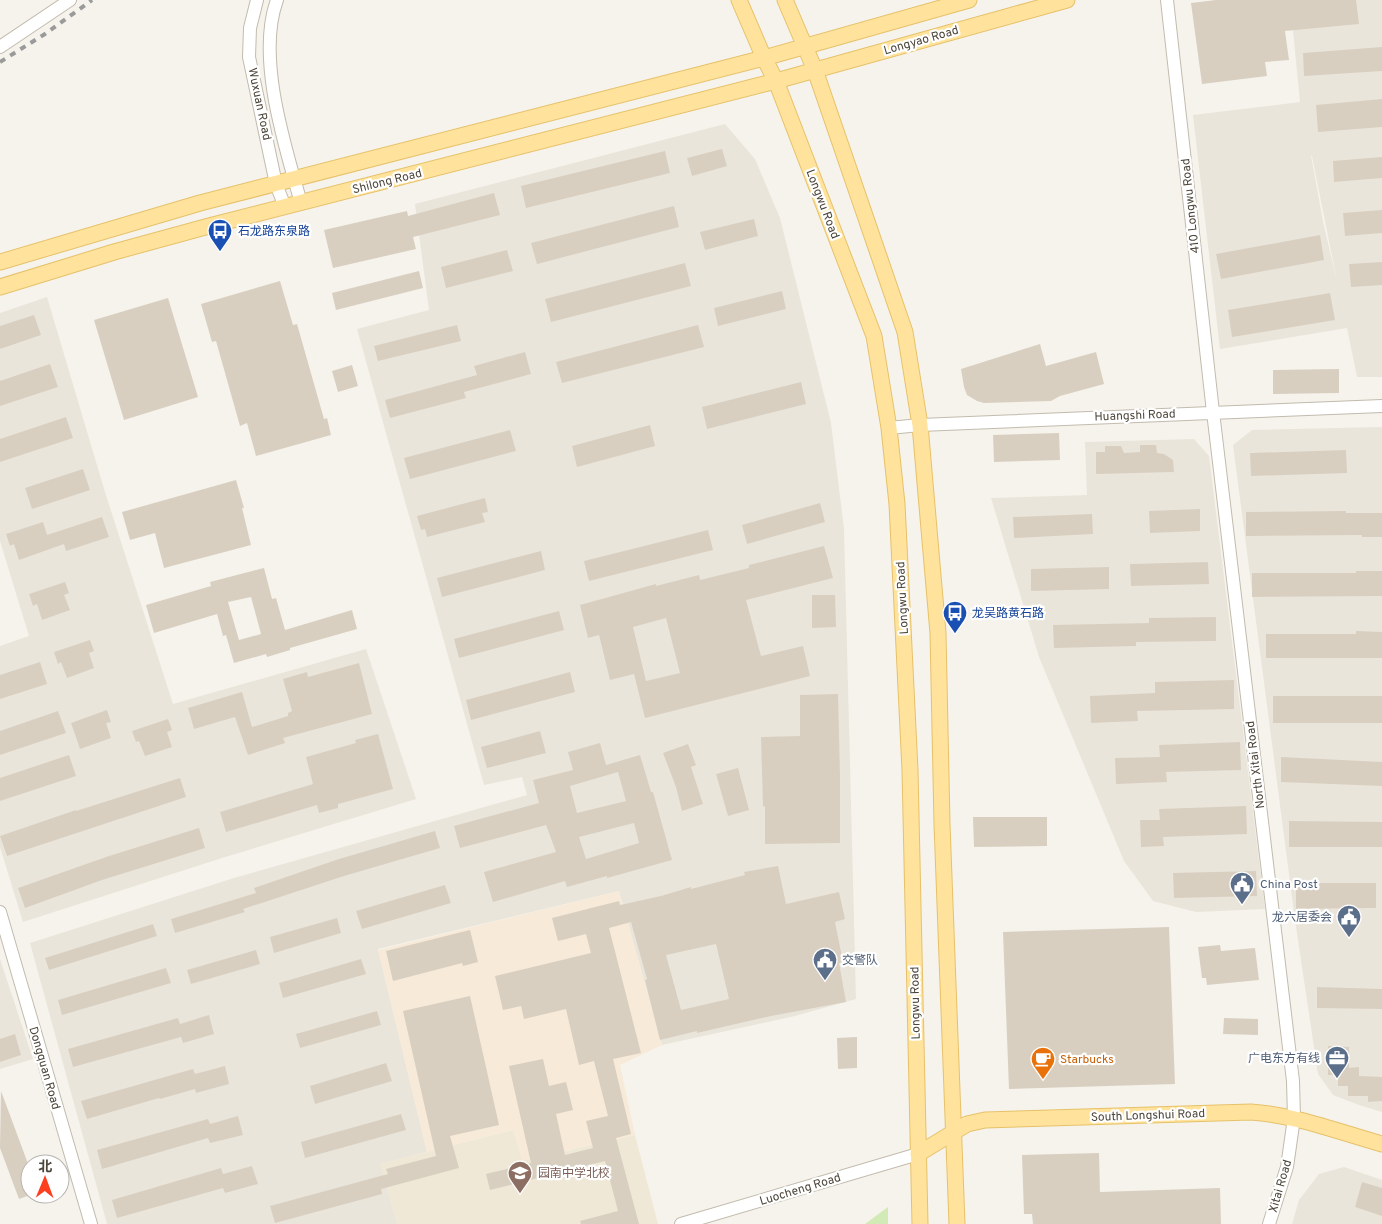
<svg xmlns="http://www.w3.org/2000/svg" width="1382" height="1224" font-family="Overpass,'Noto Sans SC',sans-serif">
	<style>
		.residential { fill: #eae5da; fill-rule: evenodd }
		.commercial { fill: #f7ead8 }
		.education { fill: #efe8d6 }
		.green { fill: #d2eab5 }
		.building { fill: #d8cfc1; fill-rule: evenodd }
		.lines { fill: none; stroke-linecap: round; stroke-linejoin: round }
		.minor-casing { stroke: #c2bbae; stroke-width: 14 }
		.major-casing { stroke: #e6c16a; stroke-width: 17 }
		.minor { stroke: #fff; stroke-width: 12 }
		.major { stroke: #ffe39c; stroke-width: 15 }
		.rail { stroke: #9a9a9a; stroke-width: 4; stroke-dasharray: 6 6; stroke-linecap: butt }
		.labels { text-anchor: middle; stroke-width: 4.5; stroke-linejoin: round; paint-order: stroke }
		.street-label { font-size: 12px; fill: #4b4439; stroke: #fff }
		.transit-label { font-size: 12px; fill: #164399; stroke: #fff; text-anchor: start }
		.service-label { font-size: 12px; fill: #4e5e75; stroke: #fff; text-anchor: start }
		.food-label { font-size: 12px; fill: #c56008; stroke: #fff; text-anchor: start }
		.education-label { font-size: 12px; fill: #785e54; stroke: #fff; text-anchor: start }
	</style>
	<rect width="100%" height="100%" fill="#f6f3ec"/>
	<path class="residential" d="M1290,0H1382V377H1357L1347,328L1220,349L1193,115L1300,102ZM1311,155L1312,156L1337,281L1323,222Z
		M725,124L755,159L780,218L831,423L844,529L856,999L795,1016L662,1045L619,891L378,949L427,1152L381,1164L397,1224H107L30,943L234,878L527,795L522,777L484,785L357,329L429,310L415,204Z
		M47,297L105,492L173,704L366,649L416,799L222,858L23,922L0,847V646L29,636L0,541V313Z
		M1382,427V1112L1359,1105L1333,1095L1318,1074L1295,920L1233,445L1252,430Z
		M1194,439L1209,456L1265,909L1196,912L1153,901L1124,861L1039,657L991,498L1087,495L1085,442Z
		M0,959L33,1059L0,1069Z
		M1344,1167L1382,1180V1224H1292L1299,1200L1319,1174Z"/>
	<path class="commercial" d="M619,891L662,1045L620,1065L635,1135L521,1161L512,1130L427,1152L378,950Z"/>
	<path class="education" d="M513,1130L522,1161L635,1135L658,1224H397L380,1164Z"/>
	<path class="green" d="M888,1207V1224H865Z"/>
	<path class="building" d="M1216,0H1356L1359,24L1285,31L1289,60L1265,62L1267,76L1202,84L1191,3Z
		M1382,47V71L1304,76L1303,53Z
		M1382,99V127L1318,132L1316,105Z
		M722,149L727,166L692,176L687,158Z
		M665,151L670,173L526,208L521,186Z
		M1382,157V178L1334,182L1333,161Z
		M494,193L500,215L413,237L416,249L333,268L324,230L407,211L408,216Z
		M674,206L679,227L537,264L531,243Z
		M1382,210V233L1345,236L1343,213Z
		M754,219L758,236L705,250L700,232Z
		M1320,235L1324,260L1221,279L1216,254Z
		M507,250L513,271L446,288L441,267Z
		M1382,262V285L1351,287L1349,264Z
		M685,263L691,286L551,322L545,299Z
		M419,271L423,288L336,310L332,293Z
		M280,281L293,325L297,324L324,419L327,418L331,435L256,456L247,423L240,426L216,341L212,342L201,304Z
		M782,291L786,309L718,326L714,308Z
		M1330,293L1335,320L1232,337L1228,310Z
		M168,298L198,397L124,420L94,320Z
		M34,315L41,335L0,349V326Z
		M457,325L461,341L378,361L374,346Z
		M698,325L704,347L562,383L556,362Z
		M1040,344L1046,366L1096,352L1104,384L1060,396L1051,401L984,403L977,401L967,395L964,387L961,369Z
		M525,352L531,374L464,392L466,398L390,418L385,400L477,375L474,366Z
		M50,364L58,387L0,406V381Z
		M352,365L358,386L338,392L332,371Z
		M1339,369V393L1273,394V370Z
		M801,382L806,404L707,429L702,407Z
		M66,417L73,438L0,462V439Z
		M650,425L655,446L577,467L572,446Z
		M510,430L516,451L410,479L404,458Z
		M1059,433L1060,460L994,462L993,435Z
		M1140,445H1156L1157,453L1164,454L1173,460L1174,472L1096,474V452H1105V446H1121L1124,453L1140,452Z
		M1346,450L1347,473L1251,476L1250,453Z
		M83,469L90,490L32,509L25,488Z
		M236,480L244,508H242L251,545L164,568L155,533L130,540L122,512Z
		M485,498L488,512L482,513L485,522L427,537L425,529L421,530L417,516Z
		M820,503L825,522L747,544L742,525Z
		M1200,509V531L1150,533L1149,511Z
		M1346,511V513H1382V537H1362V535L1246,536V512Z
		M1092,514L1093,534L1014,538L1013,517Z
		M102,517L109,537L66,551L64,544L19,560L14,544L10,546L6,534L43,522L47,535Z
		M708,530L713,550L589,581L584,561Z
		M824,546L833,578L746,600L761,656L803,646L810,676L645,718L634,674L610,680L599,635L588,638L580,605L656,584V586L699,575L700,580L749,568V565ZM666,618L680,673L646,681L633,627Z
		M541,551L545,570L442,597L437,578Z
		M1208,562L1209,584L1131,586L1130,564Z
		M1109,567V589L1031,591V569Z
		M264,568L272,599L276,598L285,630L352,610L357,629L290,648V650L267,657L266,654L234,663L226,635L223,636L217,614L154,633L146,605L211,586L210,582ZM251,597L261,634L239,640L228,602Z
		M1356,571H1382V596L1252,597V573H1356Z
		M65,582L69,593L64,595L70,610L42,620L37,604L33,606L29,594Z
		M812,595H835L836,627L812,628Z
		M559,611L564,630L459,658L454,639Z
		M1216,617V641L1136,642V646L1054,648L1053,625L1149,623V618Z
		M1356,631L1382,632V658H1266V634H1356Z
		M90,640L94,651L89,653L94,668L67,678L61,662L58,664L54,652Z
		M40,662L47,684L0,699V675Z
		M359,663L372,714L283,738L285,743L248,755L235,717L194,729L188,708L242,692L252,727L288,716V713L292,711L283,679L307,672L308,677Z
		M570,672L575,692L471,720L466,700Z
		M1234,680V709L1137,711L1138,721L1091,723L1090,696L1155,693V682Z
		M838,694L840,775V843L765,844V806L763,807L761,737L800,736V695Z
		M1273,696H1382V723H1273Z
		M107,710L111,722L106,723L111,738L80,749L71,723Z
		M58,711L66,733L0,755V731Z
		M168,719L172,730L167,732L172,747L145,756L139,741L136,742L132,731Z
		M540,731L546,753L487,768L481,747Z
		M378,734L393,789L338,804V808L319,813L317,805L226,832L220,812L313,784L306,757L356,743L355,740Z
		M1240,742L1241,770L1166,772L1167,782L1116,784L1115,758L1160,757L1159,745Z
		M600,743L606,765L640,755L651,792H653L672,860L607,878V876L567,887L565,881L493,902L484,872L556,852L546,825L460,848L454,826L539,803L533,780L573,770L568,752ZM618,772L626,801L577,813L570,786ZM634,823L639,843L586,859L579,837Z
		M688,744L696,765L691,767L703,804L682,811L676,787L663,753Z
		M69,755L76,776L0,801V778Z
		M1281,757L1382,762V786L1281,782Z
		M738,768L749,810L728,816L716,774Z
		M180,778L186,797L7,856L0,836L76,810V811Z
		M1246,806L1247,834L1163,837L1164,846L1141,847L1140,820H1160L1159,809Z
		M973,817H1047V846L974,847Z
		M1289,821L1382,822V847H1289Z
		M199,828L205,848L102,880L25,908L18,888L109,856Z
		M435,831L440,848L344,876L243,909L245,912L175,933L171,919L256,893L254,888L339,859Z
		M778,866L786,904L839,892L845,919L835,922L843,962L839,963L846,1002L771,1016L697,1033V1031L660,1040L645,980L647,979L631,922L609,928L641,1053L613,1059L631,1134L616,1138L639,1224H581L580,1221L618,1211L605,1161L490,1190L486,1174L531,1163L509,1066L543,1059L549,1086L566,1082L573,1110L556,1114L565,1155L593,1148L586,1121L608,1116L594,1061L579,1065L566,1009L524,1019L521,1006L503,1010L495,976L591,953L586,934L558,941L552,918L619,901L620,905L661,896L691,887V889L745,875L744,872ZM716,944L729,999L681,1010L666,955Z
		M1256,871L1257,896L1174,898L1173,873Z
		M1296,883H1376V908L1296,909Z
		M445,885L451,903L362,929L356,911Z
		M337,918L341,933L274,953L270,937Z
		M153,924L157,936L49,970L45,958Z
		M1169,927L1175,1084L1009,1089L1003,932Z
		M470,930L478,962L463,966L462,963L393,981L386,951Z
		M1220,945L1221,951L1255,948L1259,980L1207,985L1206,978H1202L1198,947Z
		M256,950L260,964L191,984L187,970Z
		M361,959L366,974L283,998L279,983Z
		M166,968L171,983L62,1015L58,1000Z
		M1317,987L1382,989V1009L1317,1008Z
		M470,996L499,1125L450,1136L459,1168L381,1189L382,1194L275,1223L270,1206L388,1174L386,1169L436,1156L403,1011Z
		M377,1011L381,1025L300,1048L296,1034Z
		M209,1015L214,1034L183,1043L181,1037L73,1067L68,1049L178,1018L180,1024Z
		M1224,1018L1258,1019V1035L1223,1034Z
		M15,1034L21,1055L0,1062V1039Z
		M857,1037V1068L838,1069L837,1038Z
		M1328,1046L1349,1047V1068L1359,1067V1076L1382,1077V1101L1368,1102V1096H1348V1086H1338V1075H1328Z
		M386,1063L392,1081L315,1104L310,1086Z
		M225,1066L229,1084L196,1093L195,1089L160,1099L159,1098L87,1119L81,1101L193,1069L195,1074Z
		M1,1091L30,1169V1195L19,1199L0,1148Z
		M401,1114L406,1130L305,1158L301,1142Z
		M238,1116L243,1135L210,1143L208,1138L102,1169L97,1150L208,1119L210,1124Z
		M1099,1153L1100,1192L1220,1188L1221,1224H1033L1032,1214H1024L1022,1155Z
		M252,1166L258,1184L225,1193L223,1188L117,1218L112,1200L221,1168L223,1174Z
		M1362,1182L1382,1188V1216L1355,1207Z"/>
	<g class="lines">
		<defs>
			<path id="minor" d="M257,0L250,28L249,57L276,184L285,207
				M277,0C256,57 285,146 301,203
				M1167,0L1213,412L1293,1081L1294,1118L1287,1167L1269,1224
				M0,47L70,0
				M889,428L920,425L1382,406
				M0,912L91,1224
				M681,1224L918,1154"/>
			<path id="major" d="M739,0L764,58L776,81L874,336L889,428L897,504L910,770L920,1224
				M785,0L815,70L905,332L920,425L938,633L942,824L957,1224
				M0,262L200,203L764,58L969,0
				M0,287L114,252L209,226L776,81L1067,0
				M918,1154L967,1124L985,1120L1251,1112C1296,1115 1339,1132 1382,1144"/>
		</defs>
		<use href="#minor" class="minor-casing"/>
		<use href="#major" class="major-casing"/>
		<use href="#minor" class="minor"/>
		<use href="#major" class="major"/>
		<path class="rail" d="M0,62L45,34L92,0"/>
	</g>
	<defs>
		<symbol id="bus-pin" viewBox="-11 -11 22 30"><path d="M0 17L-7.5 6A9.5 9.5 0 1 1 7.5 6Z" fill="#1a4fb4" stroke="#fff"/><path d="M-5-6H5V4H4V6H2V4H-2V6H-4V4H-5ZM-3.5-4V0h7V-4ZM-3.5 1.2v1.5H-2V1.2ZM2 1.2v1.5H3.5V1.2Z" fill="#fff"/></symbol>
		<symbol id="civic-pin" viewBox="-11 -11 22 30"><path d="M0 17L-7.5 6A9.5 9.5 0 1 1 7.5 6Z" fill="#5c6f8a" stroke="#fff"/><path d="M-.6-6.5H3V-4.5H.6V-3L4-1V1h2V6H-6V1h2V-1L-.6-3ZM-1.2 2.5V6h2.4V2.5Z" fill="#fff"/></symbol>
		<symbol id="office-pin" viewBox="-11 -11 22 30"><path d="M0 17L-7.5 6A9.5 9.5 0 1 1 7.5 6Z" fill="#5c6f8a" stroke="#fff"/><path d="M-6-3h4V-5.5h4V-3h4V5H-6ZM-1-4.5V-3h2v-1.5ZM-6 0V1H6V0Z" fill="#fff"/></symbol>
		<symbol id="cafe-pin" viewBox="-11 -11 22 30"><path d="M0 17L-7.5 6A9.5 9.5 0 1 1 7.5 6Z" fill="#e8710a" stroke="#fff"/><path d="M-5.5-4.5H6V0H3Q3 3.5 0 3.5H-2.5Q-5.5 3.5-5.5 0ZM3-3.2v2h1.7v-2ZM-6 4.5H4V6H-6Z" fill="#fff"/></symbol>
		<symbol id="school-pin" viewBox="-11 -11 22 30"><path d="M0 17L-7.5 6A9.5 9.5 0 1 1 7.5 6Z" fill="#8d6e63" stroke="#fff"/><path d="M0-5L7-2L0 1L-7-2ZM-4 1L0 2.5L4 1V4Q0 6-4 4Z" fill="#fff"/></symbol>
	</defs>
	<g fill-rule="evenodd">
		<use href="#bus-pin" x="206" y="217" width="28" height="38"/>
		<use href="#bus-pin" x="941" y="599" width="28" height="38"/>
		<use href="#civic-pin" x="1228" y="870" width="28" height="38"/>
		<use href="#civic-pin" x="1335" y="903" width="28" height="38"/>
		<use href="#civic-pin" x="811" y="946" width="28" height="38"/>
		<use href="#office-pin" x="1323" y="1044" width="28" height="38"/>
		<use href="#cafe-pin" x="1029" y="1045" width="28" height="38"/>
		<use href="#school-pin" x="506" y="1159" width="28" height="38"/>
	</g>
	<g class="labels">
		<g class="street-label">
			<text transform="translate(921 40) rotate(-16)" y="4">Longyao Road</text>
			<text transform="translate(260 104) rotate(78)" y="4">Wuxuan Road</text>
			<text transform="translate(387 181) rotate(-14)" y="4">Shilong Road</text>
			<text transform="translate(823 204) rotate(69)" y="4">Longwu Road</text>
			<text transform="translate(1190 206) rotate(-96)" y="4">410 Longwu Road</text>
			<text transform="translate(1135 415) rotate(-2)" y="4">Huangshi Road</text>
			<text transform="translate(902 598) rotate(-93)" y="4">Longwu Road</text>
			<text transform="translate(1255 765) rotate(-97)" y="4">North Xitai Road</text>
			<text transform="translate(915 1003) rotate(-91)" y="4">Longwu Road</text>
			<text transform="translate(45 1068) rotate(74)" y="4">Dongquan Road</text>
			<text transform="translate(1148 1115) rotate(-2)" y="4">South Longshui Road</text>
			<text transform="translate(1280 1186) rotate(-74)" y="4">Xitai Road</text>
			<text transform="translate(800 1189) rotate(-17)" y="4">Luocheng Road</text>
		</g>
		<g class="transit-label">
			<text x="238" y="235">石龙路东泉路</text>
			<text x="972" y="617">龙吴路黄石路</text>
		</g>
		<g class="service-label">
			<text x="1260" y="888">China Post</text>
			<text x="1332" y="921" text-anchor="end">龙六居委会</text>
			<text x="842" y="964">交警队</text>
			<text x="1320" y="1062" text-anchor="end">广电东方有线</text>
		</g>
		<g class="food-label">
			<text x="1060" y="1063">Starbucks</text>
		</g>
		<g class="education-label">
			<text x="538" y="1177">园南中学北校</text>
		</g>
	</g>
	<g transform="translate(45 1179) rotate(1)"><circle r="24" fill="#ffffff" stroke="#b7b4b0"/>
	<path d="M0-4L9 19L0 12L-9 19Z" fill="#fc3f1d"/>
	<text y="-8" font-size="14" font-weight="bold" text-anchor="middle" fill="#4b4439">北</text>
	</g>
</svg>
